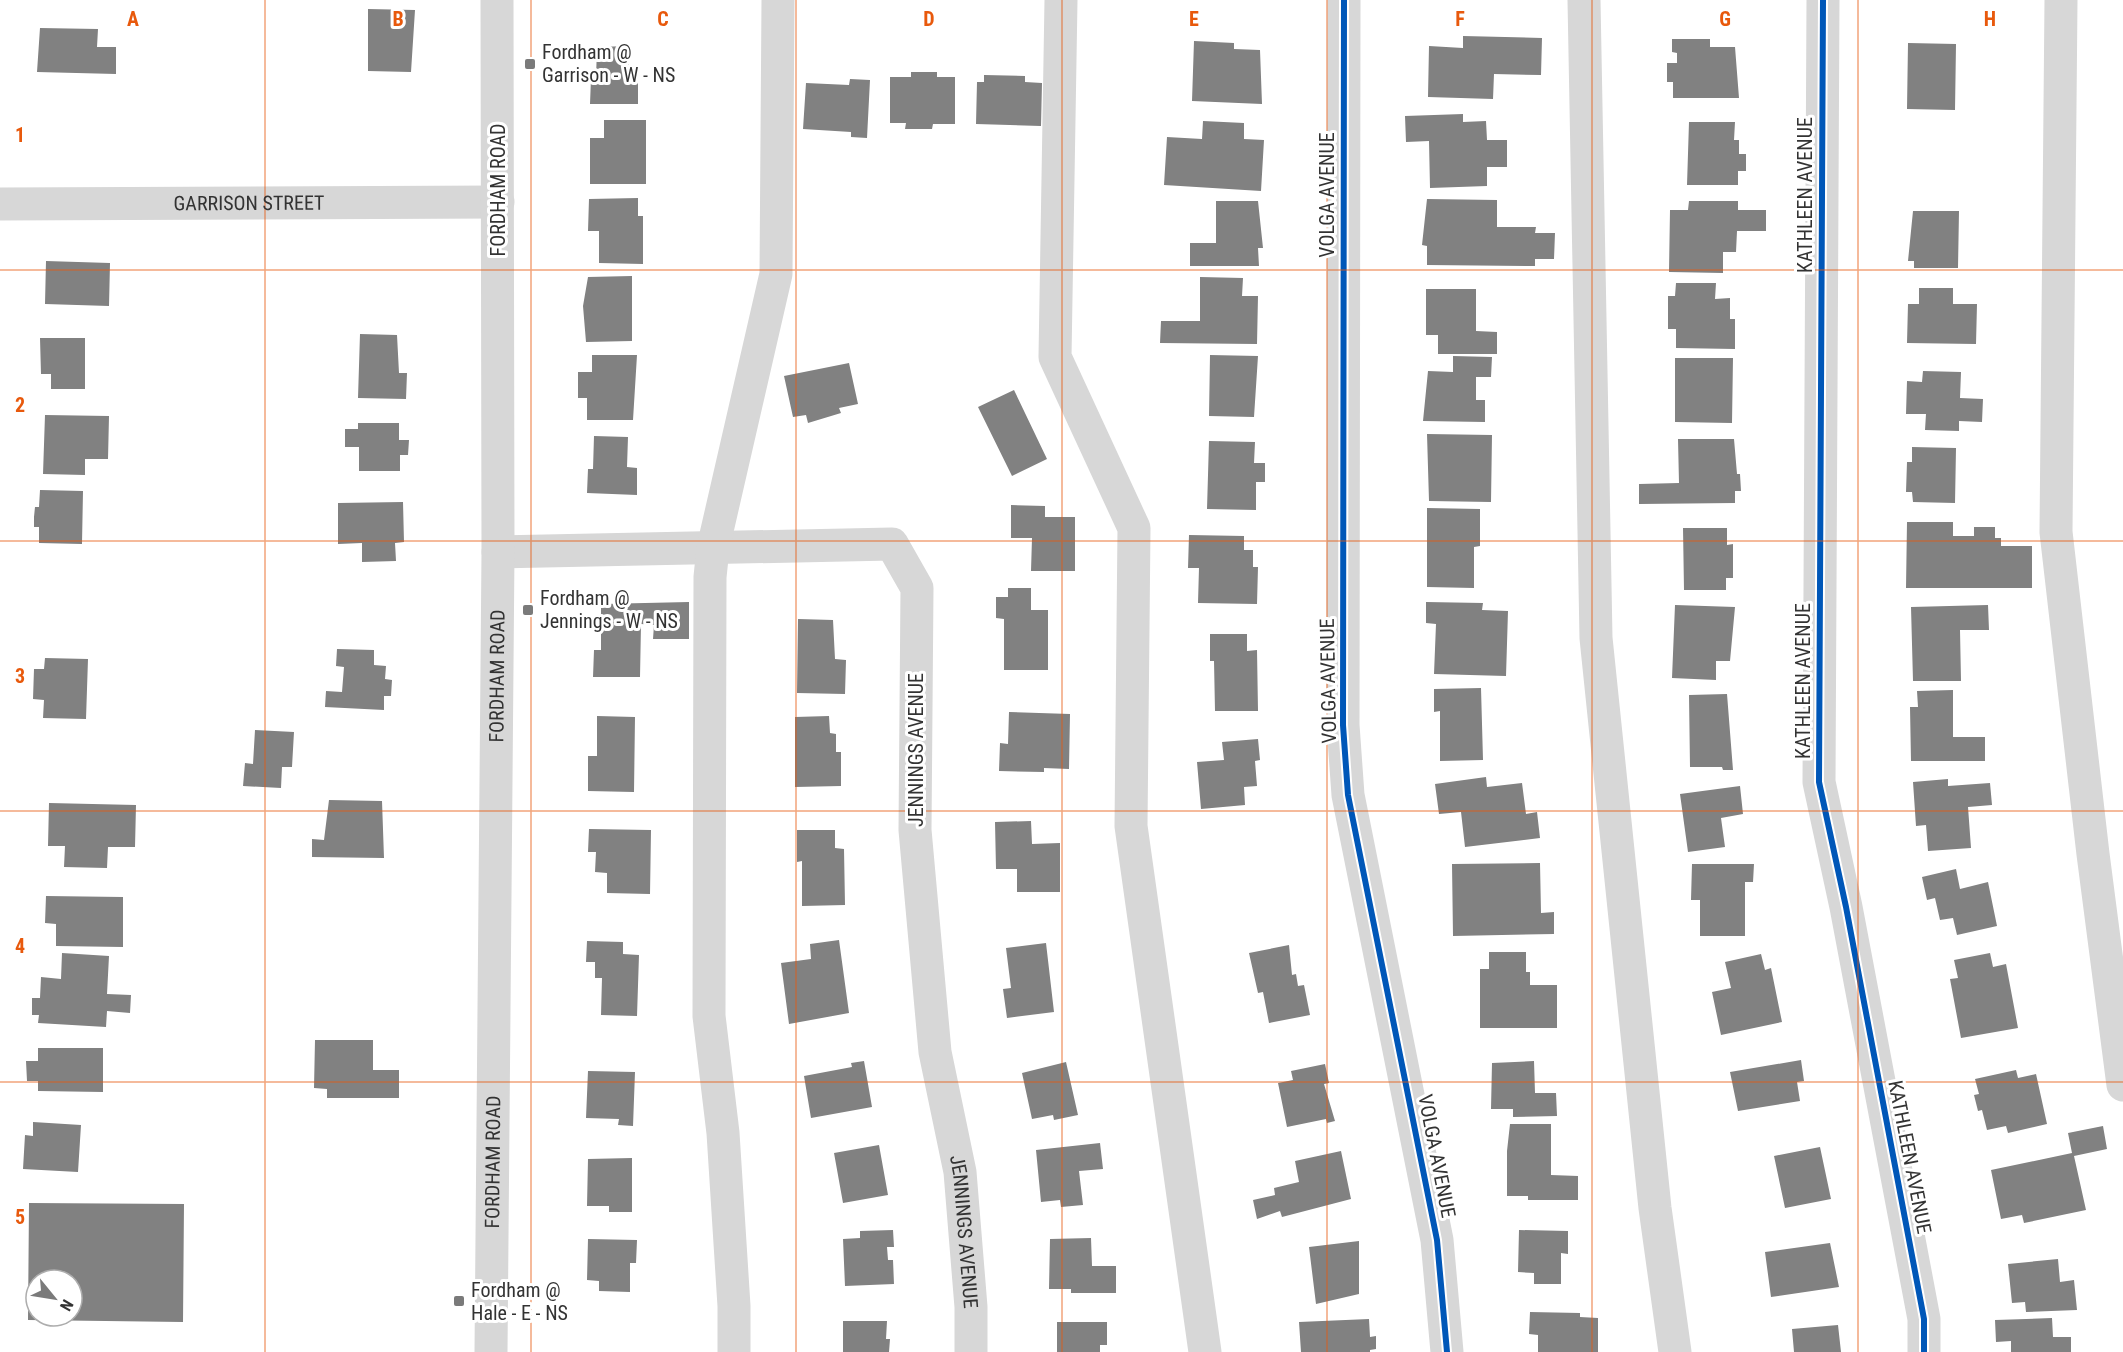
<svg xmlns="http://www.w3.org/2000/svg" width="2123" height="1352" font-family="'Roboto Condensed',sans-serif">
	<style>
		.building { fill: #818181; fill-rule: evenodd }
		.lines { fill: none; stroke-linecap: round; stroke-linejoin: round }
		.minor { stroke: #d7d7d7; stroke-width: 33 }
		.cycleway-casing { stroke: #fff; stroke-width: 10 }
		.cycleway { stroke: #0057b8; stroke-width: 6 }
		.grid { fill: none; stroke: #e8590c; stroke-width: 1.5; stroke-opacity: 0.55 }
		.poi-dot { fill: #7a7a7a; stroke: #fff; stroke-width: 2 }
		.labels { text-anchor: middle; stroke-width: 6; stroke-linejoin: round; paint-order: stroke }
		.poi-label { font-size: 20px; fill: #333; stroke: #fff; text-anchor: start }
		.street-label { font-size: 20px; fill: #333; stroke: #fff }
		.grid-label { font-size: 20px; text-anchor: middle; font-weight: bold; fill: #e8590c; stroke: #fff; stroke-width: 6; stroke-linejoin: round; paint-order: stroke }
	</style>
	<rect width="100%" height="100%" fill="#fff"/>
	<path class="building" d="M368,9L415,10L411,72L368,71Z
		M40,28L98,29L97,47H116V74L37,72Z
		M1463,36L1542,38L1541,75L1494,74L1493,99L1428,97L1429,46L1463,48Z
		M1672,39H1710V47H1735L1739,98H1673V82H1667V63H1677V53L1672,52Z
		M1194,41L1234,43V49L1260,50L1262,104L1192,101Z
		M1908,43L1956,44L1955,110L1907,109Z
		M629,46V76L638,77V104H590L591,78H596L597,47Z
		M911,72H937V77H955V124H933L932,129H905L906,123H890V77H911Z
		M984,75L1025,76V82L1042,83L1041,126L976,124L977,82H984Z
		M850,79L870,80L867,138L851,137V132L803,129L806,83L849,85Z
		M1463,114V122L1486,121L1487,140H1507V167H1487V186L1430,188L1429,141L1406,142L1405,116Z
		M604,120H646V184H590V138H604Z
		M1203,121L1244,123V139L1264,140L1261,191L1164,185L1167,137L1202,139Z
		M1689,122H1735L1734,140H1739V154H1746V171H1738V185H1687Z
		M638,198V216H643V264L599,263V231H588L589,199Z
		M1427,199L1497,200V227H1536L1535,233H1555L1554,259H1535V266L1427,265V246L1422,245Z
		M1216,201H1258L1263,248H1258L1259,266H1190V243H1216Z
		M1689,201H1738V210H1766V231H1737L1736,252H1723V273L1669,272L1670,210H1688Z
		M1913,211H1959L1958,268H1914V261H1908Z
		M46,261L110,263L109,306L45,304Z
		M632,276V341L586,342L583,306L588,277Z
		M1200,277L1243,278L1242,296H1258L1257,344L1160,343L1161,321H1200Z
		M1676,283H1716L1715,299L1730,298V319H1735V349L1676,348V329H1668V296H1675Z
		M1919,288H1953V304H1977L1976,344L1907,343L1908,304H1919Z
		M1426,289H1476V331L1497,332V354H1438V335H1426Z
		M360,334L397,335L399,373H407L406,399L358,398Z
		M40,338H85V389H51V374H41Z
		M592,355H637L633,420H587V398H578V372H592Z
		M1210,355L1258,356L1254,417L1209,416Z
		M1453,356L1492,357L1491,377H1476V400H1485V422L1423,421L1428,371L1453,372Z
		M1675,358H1733L1732,423L1675,422Z
		M849,363L858,404L839,408L841,413L808,423L806,415L793,417L784,376Z
		M1923,371L1961,372L1960,398L1983,399L1982,422L1959,421V431L1925,430L1926,414H1906L1907,381L1922,382Z
		M1014,390L1047,459L1012,476L978,407Z
		M45,415L109,416L108,459H85V475L43,474Z
		M358,423H399V440H409L408,455H400V471H359V447H345V429H358Z
		M1427,434L1492,435L1491,502L1429,501Z
		M594,436L628,437L627,467L637,468V495L587,493L588,469H593Z
		M1678,439H1734L1737,474H1740L1741,491H1735V503L1639,504V484L1679,483Z
		M1209,441L1255,442L1254,463H1265V482H1256V510L1207,509Z
		M1912,447L1956,448L1955,503L1913,502L1912,492H1906L1907,462H1912Z
		M40,490L83,491L82,544L39,543V527H34V517L35,507H39Z
		M403,502L404,542L395,543L396,561L362,562V543L338,544V503Z
		M1011,505L1045,506V517H1075V571H1031L1032,538H1011Z
		M1427,508L1480,509V546L1474,547V588L1427,587Z
		M1907,522H1953V536H1974V527H1995V538H2001V546H2032V588H1906Z
		M1683,528H1727V545L1733,544V578H1726V590H1684Z
		M1189,535L1244,536V550H1253V567H1258L1257,604L1198,603L1199,568H1188Z
		M1008,588H1031V610H1048V670H1004V619L996,618V597H1008Z
		M689,602V639H653L654,625L641,624L640,677H593L594,650H601V604Z
		M1426,602L1483,603L1482,610L1508,611L1506,676L1434,674L1436,624L1426,623Z
		M1675,605L1735,607L1730,661H1716V680L1672,678Z
		M1988,605L1989,630H1960L1961,681H1913L1911,607Z
		M798,619L833,620L835,659L846,660L845,694L797,693Z
		M1210,634H1247V651L1257,650L1258,711H1215L1214,661H1210Z
		M337,649L374,650V665L386,666L385,679L392,680L391,696H384V710L325,707L326,691L342,692L344,667L336,666Z
		M45,658L88,659L86,719L43,718L44,700L33,699L34,669H44Z
		M1481,688L1483,760L1440,761V711L1434,712V689Z
		M1953,690V737H1985V761H1911L1910,707H1918L1917,691Z
		M1727,694L1733,770H1723L1722,767H1690L1689,695Z
		M1009,712L1070,714L1069,769L1044,768V772L999,771L1000,743L1008,744Z
		M597,716L635,717L634,792L588,791V756H597Z
		M829,716L830,733L836,734V752H841V786L795,787V717Z
		M255,730L294,732L292,767H282L281,788L243,786L245,763L253,764Z
		M1258,739L1260,760L1255,761L1257,786L1244,787L1245,805L1201,809L1197,762L1224,760L1222,742Z
		M1486,777L1487,787L1522,783L1526,814L1537,812L1540,838L1465,847L1461,812L1439,814L1435,784Z
		M1948,779V786L1990,783L1992,805L1968,807L1971,848L1928,851L1926,825L1916,826L1913,782Z
		M1740,786L1743,814L1721,818L1725,847L1688,852L1680,794Z
		M329,800L382,801L384,858L312,857V839L324,840Z
		M49,803L136,805L135,847H108L107,868L64,867L65,846H48Z
		M1031,821L1032,844L1060,843V892H1017V869H996L995,822Z
		M589,829L651,830L650,894L607,893V873L595,872L596,852H588Z
		M797,830H835V848L844,849L845,905L802,906V861L797,862Z
		M1540,863L1541,913L1554,912V934L1453,936L1452,864Z
		M1692,864H1754L1753,882H1745V936H1700V900H1691Z
		M1956,869L1960,889L1988,882L1997,926L1957,935L1953,918L1940,920L1935,898L1927,900L1922,877Z
		M46,896L123,897V947L56,946V924L45,923Z
		M839,940L849,1013L789,1024L781,963L811,959L810,944Z
		M587,941L623,942V954L639,955L637,1016L601,1015L602,978H595V962H586Z
		M1046,943L1054,1012L1007,1018L1003,989L1011,988L1006,948Z
		M1289,945L1292,975L1296,974L1298,986L1304,985L1310,1015L1269,1023L1263,992L1258,993L1249,953Z
		M1489,952H1526V972H1530V985H1557V1028H1480V969H1489Z
		M62,953L109,956L107,994L131,995L130,1013L107,1011L106,1027L38,1023L39,1015H32V998H40L41,977L61,979Z
		M1990,953L1993,967L2006,964L2018,1028L1961,1038L1950,979L1958,978L1954,960Z
		M1761,954L1765,970L1771,968L1782,1022L1721,1035L1712,992L1731,988L1725,962Z
		M315,1040H373V1070H399V1098H327V1089L314,1088Z
		M38,1048H103V1092L38,1091V1081H27L26,1061H38Z
		M1801,1060L1804,1081L1797,1082L1800,1101L1738,1111L1730,1072Z
		M864,1061L872,1107L811,1118L804,1076L852,1067L851,1063Z
		M1534,1061L1535,1093H1556L1557,1116L1513,1117V1109H1491L1492,1063Z
		M1066,1062L1078,1115L1054,1120L1053,1115L1032,1119L1022,1073Z
		M1325,1064L1329,1083L1324,1084L1335,1121L1327,1123L1326,1119L1287,1127L1278,1083L1293,1080L1291,1071Z
		M2016,1070L2018,1078L2036,1074L2047,1124L2008,1133L2006,1126L1987,1130L1982,1110L1978,1111L1974,1095L1979,1094L1975,1079Z
		M588,1071L635,1072L633,1126L618,1125L619,1119L586,1118Z
		M33,1122L81,1125L78,1172L23,1169L25,1135L33,1136Z
		M1510,1124H1551V1175L1578,1176V1200H1528V1196H1507V1151Z
		M2103,1126L2107,1149L2074,1156L2086,1210L2024,1223L2022,1215L2001,1219L1991,1170L2072,1153L2068,1133Z
		M1100,1143L1103,1169L1079,1171L1083,1205L1061,1207L1060,1200L1041,1202L1036,1150Z
		M879,1145L888,1195L843,1203L834,1153Z
		M1820,1147L1831,1199L1785,1208L1774,1156Z
		M1341,1151L1351,1199L1282,1217L1280,1211L1257,1219L1253,1200L1275,1195L1274,1188L1299,1182L1295,1161Z
		M632,1158V1212H609V1206H587L588,1159Z
		M29,1203L184,1204L183,1322L28,1320ZM36,1280H72V1316H36Z
		M893,1230L894,1247H887L888,1260H893L894,1284L845,1286L843,1239L860,1238V1231Z
		M1519,1230L1568,1231V1254L1561,1253V1284H1534V1273L1518,1272Z
		M1091,1238L1092,1266H1116V1293H1071V1289H1049L1050,1239Z
		M588,1239L637,1240L636,1263H630V1292L599,1291V1281L587,1280Z
		M1359,1241V1294L1316,1304L1309,1247Z
		M1830,1243L1839,1287L1771,1297L1765,1252Z
		M2058,1259L2060,1282L2074,1280L2077,1310L2026,1312L2025,1302L2012,1303L2008,1264Z
		M1530,1312L1580,1313V1317L1598,1318V1352H1538V1335L1529,1334Z
		M2052,1318L2053,1337H2071V1352H2011V1341L1996,1342L1995,1320Z
		M1369,1319L1370,1337L1376,1336V1349L1370,1350V1352H1301L1299,1322Z
		M843,1321H887L886,1339H890L889,1352H843Z
		M1057,1322H1107V1345H1100V1352H1057Z
		M1838,1325L1841,1352H1794L1792,1329Z"/>
	<g class="lines">
		<g class="minor">
			<path d="M1061,0L1055,357L1134,528L1131,826L1205,1352"/>
			<path d="M1344,0L1343,725L1348,795L1437,1240L1447,1352"/>
			<path d="M1584,0L1596,638L1655,1208L1675,1352"/>
			<path d="M1823,0L1819,782L1846,907L1924,1319V1352"/>
			<path d="M2061,0L2056,532L2093,854L2123,1085"/>
			<path id="s1" d="M0,204L498,202"/>
			<path id="s2" d="M498,552L892,544L917,588L915,830L935,1052L960,1172L971,1307V1352"/>
			<path id="s3" d="M491,1352L498,552L497,0"/>
			<path d="M734,1352V1306L723,1133L709,1016L710,577L713,548L776,274L778,0"/>
		</g>
		<defs>
			<path id="cycleway" d="M1344,0L1343,725L1348,795L1437,1240L1447,1352
				M1823,0L1819,782L1846,907L1924,1319V1352"/>
		</defs>
		<use href="#cycleway" class="cycleway-casing"/>
		<use href="#cycleway" class="cycleway"/>
	</g>
	<path class="grid" d="M265,0V1352M531,0V1352M796,0V1352M1062,0V1352M1327,0V1352M1592,0V1352M1858,0V1352M0,270H2123M0,541H2123M0,811H2123M0,1082H2123"/>
	<g class="poi-dot">
		<rect x="524" y="58" width="12" height="12" rx="3"/>
		<rect x="522" y="604" width="12" height="12" rx="3"/>
		<rect x="453" y="1295" width="12" height="12" rx="3"/>
	</g>
	<g class="labels">
		<g class="poi-label">
			<text x="542" y="59">Fordham @<tspan x="542" dy="23">Garrison - W - NS</tspan></text>
			<text x="540" y="605">Fordham @<tspan x="540" dy="23">Jennings - W - NS</tspan></text>
			<text x="471" y="1297">Fordham @<tspan x="471" dy="23">Hale - E - NS</tspan></text>
		</g>
		<g class="street-label">
			<text transform="translate(498 190) rotate(-90)" y="7">FORDHAM ROAD</text>
			<text transform="translate(1327 195) rotate(-90)" y="7">VOLGA AVENUE</text>
			<text transform="translate(1805 195) rotate(-90)" y="7">KATHLEEN AVENUE</text>
			<text dy="7" stroke="none"><textPath href="#s1" startOffset="249">GARRISON STREET</textPath></text>
			<text dy="7" stroke="none"><textPath href="#s3" startOffset="676">FORDHAM ROAD</textPath></text>
			<text transform="translate(1328 681) rotate(-91)" y="7">VOLGA AVENUE</text>
			<text transform="translate(1803 681) rotate(-90)" y="7">KATHLEEN AVENUE</text>
			<text transform="translate(916 750) rotate(-90)" y="7">JENNINGS AVENUE</text>
			<text transform="translate(1437 1156) rotate(79)" y="7">VOLGA AVENUE</text>
			<text transform="translate(1910 1157) rotate(79)" y="7">KATHLEEN AVENUE</text>
			<text dy="7" stroke="none"><textPath href="#s3" startOffset="190">FORDHAM ROAD</textPath></text>
			<text dy="7" stroke="none"><textPath href="#s2" startOffset="1092">JENNINGS AVENUE</textPath></text>
		</g>
	</g>
	<g class="grid-label">
		<text x="133" y="26">A</text>
		<text x="398" y="26">B</text>
		<text x="663" y="26">C</text>
		<text x="929" y="26">D</text>
		<text x="1194" y="26">E</text>
		<text x="1460" y="26">F</text>
		<text x="1725" y="26">G</text>
		<text x="1990" y="26">H</text>
		<text x="20" y="142">1</text>
		<text x="20" y="412">2</text>
		<text x="20" y="683">3</text>
		<text x="20" y="953">4</text>
		<text x="20" y="1224">5</text>
	</g>
	<g transform="translate(54 1298) rotate(120)"><circle r="28" fill="#ffffff" stroke="#adadad" stroke-width="1.5"/>
	<path d="M0-4.5L10 22L0 15L-10 22Z" fill="#7a7a7a"/>
	<text y="-9" font-size="16" font-weight="bold" text-anchor="middle" fill="#333333">N</text>
	</g>
</svg>
